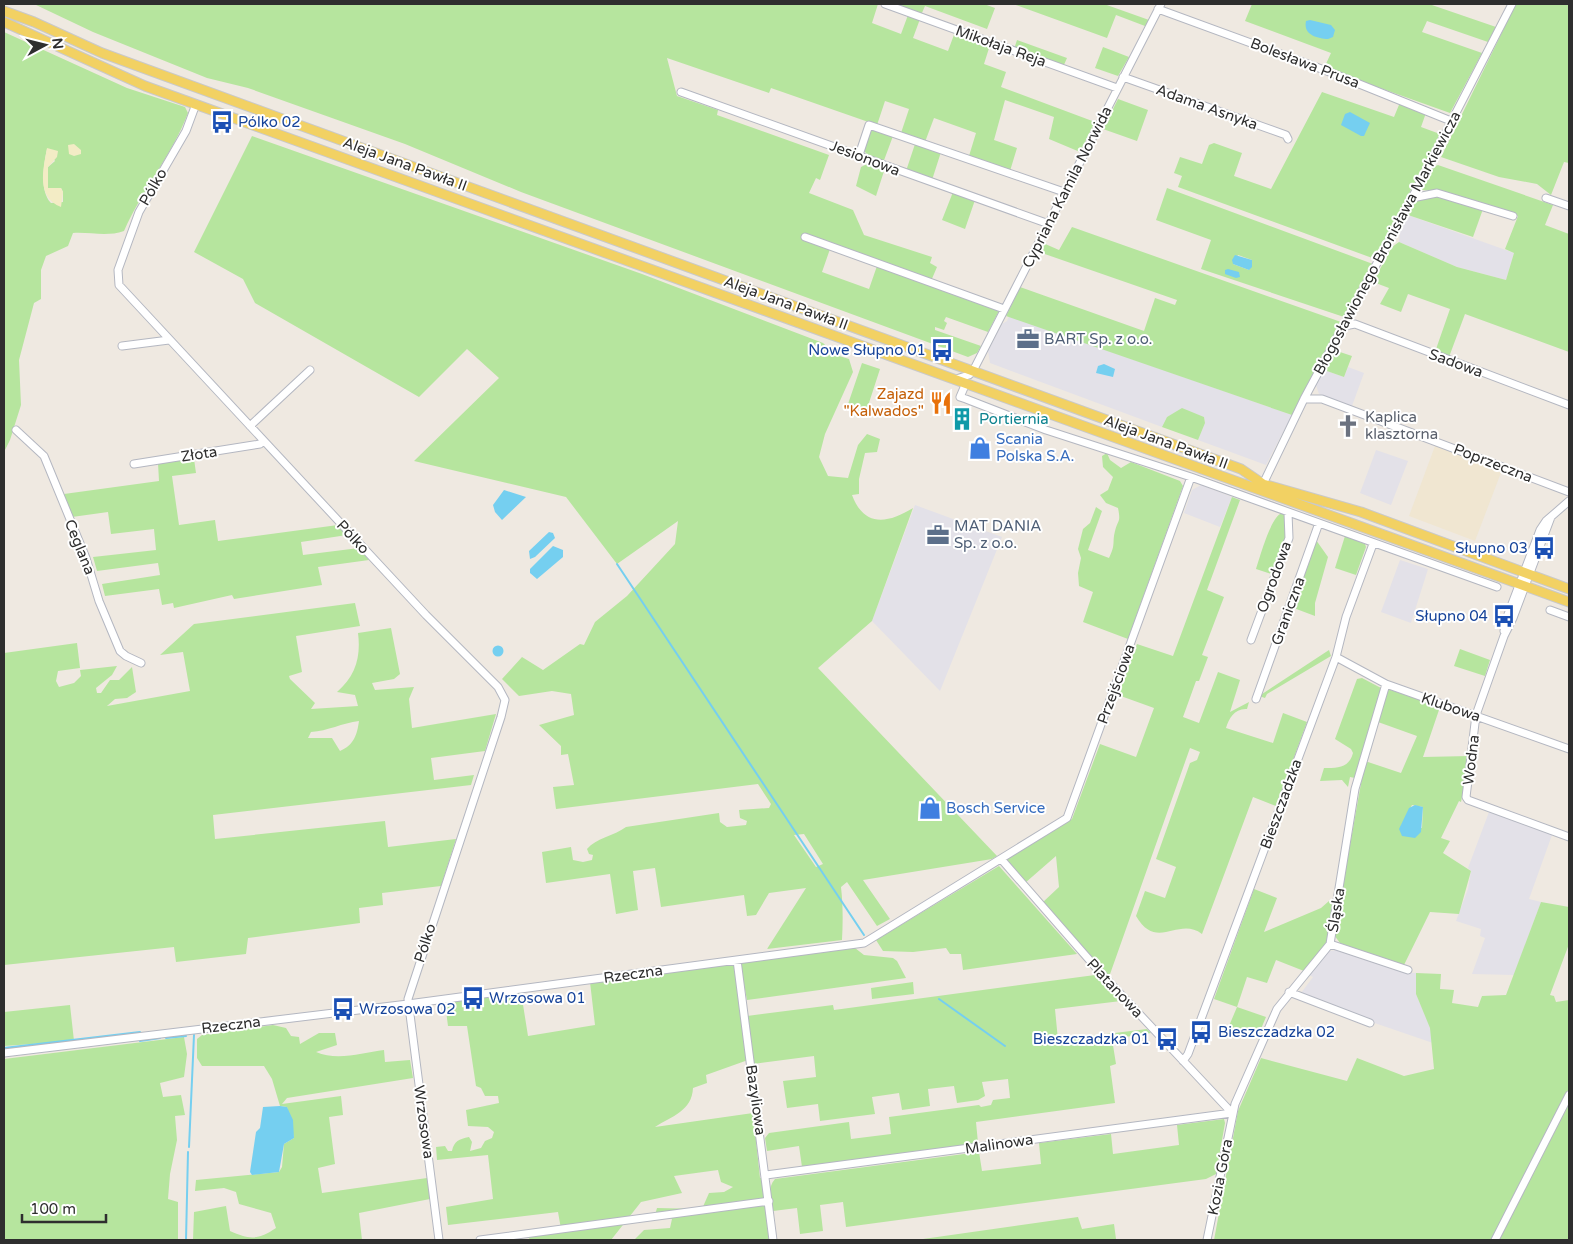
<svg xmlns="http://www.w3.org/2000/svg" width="1573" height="1244" font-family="'Varela Round',sans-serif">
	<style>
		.industrial { fill: #e3e1e8 }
		.education { fill: #f0e6d1 }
		.green { fill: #b6e59e; fill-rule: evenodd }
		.sand { fill: #f3ecc5 }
		.water { fill: #75cff0 }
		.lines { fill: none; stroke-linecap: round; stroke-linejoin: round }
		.stream { stroke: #75cff0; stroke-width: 2 }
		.minor-casing { stroke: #b4b7c1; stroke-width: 9 }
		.major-casing { stroke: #c9c9c9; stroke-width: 11 }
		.minor { stroke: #fff; stroke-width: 7 }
		.major { stroke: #f2d163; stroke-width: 9 }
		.labels { text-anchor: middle; stroke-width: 4; stroke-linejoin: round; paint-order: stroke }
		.street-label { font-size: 15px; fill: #2e2e2e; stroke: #fff }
		.transit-label { font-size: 15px; fill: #164399; stroke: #fff; text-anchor: start }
		.service-label { font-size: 15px; fill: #4e5e75; stroke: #fff; text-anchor: start }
		.food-label { font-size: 15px; fill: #c56008; stroke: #fff; text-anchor: end }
		.worship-label { font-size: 15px; fill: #5b616d; stroke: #fff; text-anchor: start }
		.culture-label { font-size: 15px; fill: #0d838f; stroke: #fff; text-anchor: start }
		.shop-label { font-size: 15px; fill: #366cbe; stroke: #fff; text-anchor: start }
	</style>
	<rect width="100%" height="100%" fill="#efe9e1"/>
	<path class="industrial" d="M1408,215L1514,253L1506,280L1457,267L1399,242L1400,231Z
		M1009,316L1292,415L1266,465L1198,440L1205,423L1204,417L1182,409L1167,417L1162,427L990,363L988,351L1002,324L1007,321Z
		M1348,367L1364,373L1352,406L1319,394L1316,385L1324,370L1344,377Z
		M1376,450L1408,461L1391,505L1360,493Z
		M1201,485L1232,497L1220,527L1184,513L1192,490Z
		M915,505L1002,537L940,691L872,621Z
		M1400,560L1428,569L1411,623L1381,612Z
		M1489,812L1552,835L1529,899L1541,902L1514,975L1472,974L1485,938L1480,936L1481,929L1456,921L1468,889L1471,871L1468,868Z
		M1337,950L1403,972L1416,973V994L1430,1027L1433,1043L1360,1018L1301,993L1313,977L1309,975L1329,951Z"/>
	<path class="education" d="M1435,446L1502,470L1475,541L1409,516Z"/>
	<path class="green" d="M34,4H878L872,23L901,34L908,15L920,19L913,38L948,51L955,32L990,45L984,64L1006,72L1001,87L1095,122L1080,152L1049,139L1054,117L1005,100L994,140L1017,148L1010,171L969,156L976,133L934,118L925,142L901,133L909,109L885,101L877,125L771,88L769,93L667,58L677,96L718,110L717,115L829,155L820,180L816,178L809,193L853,210L864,235L932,257L930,263L937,267L931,281L830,249L822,272L869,289L877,266L999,311L988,332L946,317L944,321L947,323L944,330L935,327V330L981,346L977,353L968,357L521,192L405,144L248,88L207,78L93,32Z
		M891,4H984L995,8L987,29L925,6L921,15Z
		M1013,4H1104L1149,20L1145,26L1116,15L1107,38Z
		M1252,4H1429L1496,27L1488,42L1427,21L1422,32L1482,53L1450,113L1324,68L1331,53L1245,21Z
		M1516,4H1569V163L1564,162L1551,195L1537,184L1499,177L1441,157Z
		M4,32L127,88L185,107L188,113C172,155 142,190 124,231C107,237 91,232 73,233L68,246L46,256L41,270V299L34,303L19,360L21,405L10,440L4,452ZM47,149L55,161L48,167V188H61L63,192V202L51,203C39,191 44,163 47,149Z
		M1017,40L1067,58L1063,67L1014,49Z
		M1103,47L1129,57L1118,76L1095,68Z
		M1322,92L1394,117L1401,100L1427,110L1421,127L1440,134L1375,259L1178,187L1182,176L1174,173L1180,157L1202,164L1209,145L1214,143L1242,153L1234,176L1271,189Z
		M1118,99L1148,110L1137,141L1103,129Z
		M870,128L893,136L883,163L868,156L863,149Z
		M252,136L642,274L823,343L836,355L849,359L853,372L825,434L819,457L828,476L848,478L858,445L867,434L880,439L877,452L865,453L859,479V494L852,495C864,527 887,524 913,508L872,621L818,668L997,856L992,859L863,880L890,919L877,926L847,882L841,887C843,905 843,922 842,940L767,949L806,888L769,893L756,915L747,916L744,895L661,907L655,868L633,871L638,910L616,914L610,874L546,883L542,852L571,847L573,860L583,862L592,860L593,855L589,854L587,849C596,838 614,836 626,827L719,813L720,822L727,827L746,825L747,821L740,818L739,810L769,808L771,804L758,784L556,809L553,787L574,785L568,754L561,755V746L539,725L574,715L571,694L552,691L519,696L502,679L522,657L543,670L580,644L584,645L595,622L627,596L675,544L678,521L617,564L566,497L414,461L499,378L467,349L419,397L255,303L243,279L194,252ZM804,834L823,864L816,867L794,835Z
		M915,144L941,152L932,180L906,171Z
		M869,163L885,168L876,196L856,186L861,167Z
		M1438,165L1553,205L1545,225L1569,234V352L1465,314L1449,357L1435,352L1450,309L1408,294L1401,312L1380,304L1389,288L1373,282L1392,247L1399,242L1457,267L1506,280L1514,253L1505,249L1518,216C1487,204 1455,192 1422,190L1433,167Z
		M1167,188L1373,264L1344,317L1201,269L1211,240L1156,220ZM1238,255L1252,260L1249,270L1233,264Z
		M953,192L975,200L965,229L942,220Z
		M1433,195L1483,209L1473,237L1408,215L1417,197Z
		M1072,227L1341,322L1292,415L1006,316L1020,287L1144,331L1155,298L1175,305L1177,300L1039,252L1043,243L1059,250Z
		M1334,350L1352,356L1344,377L1324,370Z
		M862,363L880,369L866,412L848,404Z
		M1182,408L1204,417L1205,423L1198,440L1162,427L1167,417Z
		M1107,453L1110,460L1121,468L1131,462L1180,481L1183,486L1128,639L1083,622L1093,592L1079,586L1078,573L1081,558L1078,549L1083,529L1090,523L1096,507L1102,511L1088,550L1109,558C1116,544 1112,543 1115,531C1118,519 1121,523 1118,508L1106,503L1100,495L1108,490L1113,477L1103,467L1102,456Z
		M194,459L196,473L172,476L179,525L215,520L218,541L338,525L347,535L301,542L303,555L359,548L369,560L318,567L322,585L234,599L232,595L174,608L173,603L162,605L159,589L105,596L102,584L160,575L158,563L97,571L93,557L156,550L154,529L111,534L108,512L72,517L64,494L159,481L158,463Z
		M1232,497L1240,500L1207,590L1224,597L1202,655L1208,657L1199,681H1196L1183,717L1199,723L1218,672L1240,680L1230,712L1249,702L1247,709C1235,708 1229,718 1226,728L1273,743L1283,713L1307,722L1276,806L1253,797L1202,934C1178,916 1157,952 1136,916L1145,891L1165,898L1176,867L1156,859L1190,763L1197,760L1200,752L1190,748L1109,977L1042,903L1059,887L1056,856L1025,883L1006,860L1072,819L1100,744L1136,757L1154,708L1118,695L1137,644L1173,656Z
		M1282,513L1285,515L1288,539L1274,575L1256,569C1260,557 1271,516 1282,513Z
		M1345,536L1365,544L1366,547L1356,575L1335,568Z
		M1316,540L1328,557L1315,603V616L1291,607Z
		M355,603L360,626L296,636L302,672L289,676L290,679L315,703L311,709L358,706L355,695L337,692C356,676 361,656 358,633L391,628L400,674L394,679L372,683L375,690L414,687L409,699L412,728L496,714L485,751L431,758L434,780L474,775L471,785L213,815L215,839L385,821L388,847L456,839L441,886L382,893L383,905L359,908L360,923L248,938L246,954L176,962L174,947L4,965V653L77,643L80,668L58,671L56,681L59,687L74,683L81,676L80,670L117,666L112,675L96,688L97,693H101L110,680H119L132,667L136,692L127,698L115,699L107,706L190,691L183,652L160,655L194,624ZM359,721C357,735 354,745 340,751L332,738H308L311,732C328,731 342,723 359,721Z
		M1460,649L1490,660L1485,676L1454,666Z
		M1329,650L1331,656L1267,694L1265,698L1259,696Z
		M1362,678L1381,688L1355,778L1350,777L1348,787L1342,780L1320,781L1324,768C1338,768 1349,768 1353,753L1351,749L1335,739L1357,679Z
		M1388,689L1440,707L1423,757L1470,756L1461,802L1459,801L1441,838L1450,841L1443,853L1471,871L1459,914L1430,912L1403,967L1340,943L1334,935L1365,761L1401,773L1417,736L1378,722ZM1412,805L1423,807L1422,828L1401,826Z
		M999,866L1077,954L963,970L961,954H950L946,948L913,952L883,951L876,940Z
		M1254,889L1277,898L1264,932L1321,908L1329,901L1335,899L1327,945L1304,971L1276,960L1267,983L1247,977L1237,1007L1266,1017L1258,1036L1229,1026L1237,1007L1214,999Z
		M1541,902L1569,907V944L1550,995L1554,996L1556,1002L1569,1000V1240H1214L1238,1111L1261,1058L1347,1081L1357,1058L1404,1076L1434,1069L1430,1028L1416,994V973L1441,974L1440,989L1454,990L1452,1003L1478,1007L1482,996L1506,995Z
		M855,948L864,955L893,958L897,961L906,978L747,1000L740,963Z
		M736,963L748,1060L706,1075L707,1083L693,1088C692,1111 672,1116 655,1127L753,1113L760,1178H762L770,1240H634L644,1230L670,1228L672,1219L655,1215L657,1208L702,1209L709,1193L724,1192L733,1187L721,1182L718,1170L674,1176L682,1193L641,1202L611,1240H531L526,1236L561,1229L558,1212L448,1225L446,1207L493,1199L488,1155L437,1160L436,1147L445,1146L448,1151H452C454,1141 459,1139 469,1137L472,1142L470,1151L481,1148L485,1141L492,1138L494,1132L488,1127L468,1126L466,1110L499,1103L498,1096H485L481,1088L476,1086L467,1026H448L445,1003L521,992L528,1036L595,1025L590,982Z
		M1095,975L1121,1001L1055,1009L1058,1040L1147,1029L1151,1033L1112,1039L1116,1064L1110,1066L1115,1103L976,1122L978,1143L802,1167L799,1146L767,1151L765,1138L769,1133L849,1122L851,1139L891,1134L889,1117L979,1105L981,1107L991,1105L993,1100L1010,1098L1008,1079L982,1082L985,1096L978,1100L957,1103L954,1086L928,1089L930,1106L902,1110L899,1093L872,1097L875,1114L820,1121L818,1104L787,1108L783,1081L816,1077L814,1056L753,1064L747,1016L833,1005L834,1010Z
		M913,982L914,994L872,999L871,988Z
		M70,1005L74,1041L4,1046V1012Z
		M273,1025L286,1028L291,1036L299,1037L300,1044L319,1033H335L337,1045L316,1052C337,1061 362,1053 384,1050L385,1062L410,1060L413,1078L287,1098L282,1104L341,1096L343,1115L329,1117L335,1164L318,1168L322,1193L427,1178L430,1199L359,1213L362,1240H193L194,1212L226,1206L230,1231C250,1240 258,1240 276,1228L271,1213L239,1204L236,1192L224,1188L195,1191L196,1180L279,1172L282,1167L284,1144L294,1138L287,1107L280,1106L272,1079L264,1066H202L197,1058V1039L202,1035Z
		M184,1037L187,1054L184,1077L160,1083L163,1097L181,1095L185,1115L175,1116L177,1140L170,1174L168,1199L178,1202V1240H4V1059Z
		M1224,1119L1225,1123L1216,1174L1206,1179L846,1227L843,1202L820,1205L823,1231L800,1234L797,1208L773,1211C770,1200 767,1188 775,1179L979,1152L982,1171L1041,1164L1039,1143L1111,1134L1113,1154L1179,1145L1177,1125Z
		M1078,1217L1082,1229L1114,1224L1116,1239L916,1240Z"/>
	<path class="sand" d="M74,144L81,150V154L74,156L69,154L68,145Z
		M47,148L58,151L57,157L48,167V188H61L63,192L61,207C36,197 43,170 47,148Z"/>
	<path class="water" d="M1310,20L1331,25L1335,30L1333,37L1328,39C1317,38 1303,35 1306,21Z
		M1350,112L1370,123L1364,136H1361L1341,125L1345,114Z
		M1235,255L1252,260V267L1249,270L1233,264L1232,260Z
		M1228,269L1239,272L1240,277L1236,278L1225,274V270Z
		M1104,364L1115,369L1113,377L1096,373L1098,366Z
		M504,490L526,497L502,520L495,512L493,505Z
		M549,532L553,533L555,538L535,557L530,559L529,551Z
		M553,546L563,550V557L537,579L530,573V569Z
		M492.5 651a5.5 5.5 0 1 1 11 0a5.5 5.5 0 1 1-11 0Z
		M1415,805L1423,807L1421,832L1415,838L1402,836L1399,829L1409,808Z
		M280,1106L287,1107L293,1120L294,1138L284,1144L279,1172L252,1175L250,1172L256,1132L260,1128L263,1107Z"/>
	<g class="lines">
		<path class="stream" d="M617,564L864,935
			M939,999L1005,1046
			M166,1038L186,1036
			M140,1041L160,1038
			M4,1048L140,1032
			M189,1147L194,1035
			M186,1240L188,1152"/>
		<defs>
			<path id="minor" d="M885,4L1117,88
				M1158,9L1327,71L1451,121
				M1123,77L1286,135L1288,139
				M681,92L1049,224
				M196,104L186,131L139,212L118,270L119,285L426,615L498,687L505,700L501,717L408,999L439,1240
				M859,155L869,125L1064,192
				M1412,198L1437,193L1513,216
				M1546,198L1569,206
				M805,237L1004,309
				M1344,326L1355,324L1569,405
				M122,346L169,340
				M956,379L969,375L973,371L1161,4
				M966,383L960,397L966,399L1046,430L1191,477L1497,587
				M1304,399H1322L1569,492
				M250,426L310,370
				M16,430L44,456L86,558L99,601L120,651L126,656L141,663
				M134,464L260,444L263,441
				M1263,484L1304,399L1412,198L1512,4
				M1551,517L1513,618L1504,636L1476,715L1466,797L1468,800L1569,837
				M1550,610L1569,617
				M1504,631L1507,617L1540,530L1546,521L1569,501
				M1251,640L1289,538L1288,513
				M1336,657L1386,684L1569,749
				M1256,699L1319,523
				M1002,860L1099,971L1232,1113
				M1330,944L1408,970
				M737,960L773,1240
				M1289,992L1370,1023
				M4,1053L408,1004L864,943L1067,818L1191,477
				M1183,1061L1188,1054L1336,657L1346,617L1373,544
				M766,1175L1232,1113
				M480,1240L769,1201
				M1207,1240L1235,1104L1277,1009L1330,944L1355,789L1386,684
				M1495,1240L1569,1095"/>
			<path id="major" d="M4,11L34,22L102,53L1241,469L1263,484L1361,512L1569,589
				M4,22L145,86L1569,602"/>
		</defs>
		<use href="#minor" class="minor-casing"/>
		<use href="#major" class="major-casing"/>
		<use href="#minor" class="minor"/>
		<use href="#major" class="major"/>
	</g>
	<defs>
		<symbol id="bus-bare" viewBox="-9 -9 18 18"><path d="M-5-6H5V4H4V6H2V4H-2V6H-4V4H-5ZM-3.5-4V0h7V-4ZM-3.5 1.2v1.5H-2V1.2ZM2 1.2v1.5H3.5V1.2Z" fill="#1a4fb4" stroke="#fff" stroke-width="2.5" paint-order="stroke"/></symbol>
		<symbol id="office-bare" viewBox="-9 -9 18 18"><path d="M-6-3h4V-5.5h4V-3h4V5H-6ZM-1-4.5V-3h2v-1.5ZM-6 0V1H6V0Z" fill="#5c6f8a" stroke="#fff" stroke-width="2.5" paint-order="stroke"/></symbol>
		<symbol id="restaurant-bare" viewBox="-9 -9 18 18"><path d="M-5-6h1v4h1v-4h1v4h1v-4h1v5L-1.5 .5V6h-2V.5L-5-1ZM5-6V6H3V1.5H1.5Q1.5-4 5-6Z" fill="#e8710a" stroke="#fff" stroke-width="2.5" paint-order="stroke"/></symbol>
		<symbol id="building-bare" viewBox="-9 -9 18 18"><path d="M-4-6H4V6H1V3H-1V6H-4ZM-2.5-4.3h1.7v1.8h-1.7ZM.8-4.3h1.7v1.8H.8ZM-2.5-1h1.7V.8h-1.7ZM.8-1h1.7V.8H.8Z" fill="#0f9aa8" stroke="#fff" stroke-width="2.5" paint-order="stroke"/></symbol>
		<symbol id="church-bare" viewBox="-9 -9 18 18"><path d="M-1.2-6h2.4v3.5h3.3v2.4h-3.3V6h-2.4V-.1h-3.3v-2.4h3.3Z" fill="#6b7280" stroke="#fff" stroke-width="2.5" paint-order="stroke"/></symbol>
		<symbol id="shop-bare" viewBox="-9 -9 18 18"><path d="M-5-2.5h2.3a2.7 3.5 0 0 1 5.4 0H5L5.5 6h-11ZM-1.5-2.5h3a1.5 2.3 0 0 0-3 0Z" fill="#3f7fe0" stroke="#fff" stroke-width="2.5" paint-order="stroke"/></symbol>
	</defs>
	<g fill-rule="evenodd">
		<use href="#bus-bare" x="206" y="106" width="32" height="32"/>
		<use href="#office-bare" x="1012" y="323" width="32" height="32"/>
		<use href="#bus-bare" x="926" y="334" width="32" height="32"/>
		<use href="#restaurant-bare" x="925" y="387" width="32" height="32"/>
		<use href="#building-bare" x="946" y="403" width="32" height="32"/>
		<use href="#church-bare" x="1332" y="410" width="32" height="32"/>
		<use href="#shop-bare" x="964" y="432" width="32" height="32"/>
		<use href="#office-bare" x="922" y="519" width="32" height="32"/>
		<use href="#bus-bare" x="1528" y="532" width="32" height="32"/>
		<use href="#bus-bare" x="1488" y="600" width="32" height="32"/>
		<use href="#shop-bare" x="914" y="792" width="32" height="32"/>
		<use href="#bus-bare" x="457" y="982" width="32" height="32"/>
		<use href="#bus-bare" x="327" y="993" width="32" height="32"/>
		<use href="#bus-bare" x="1185" y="1016" width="32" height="32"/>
		<use href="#bus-bare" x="1151" y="1023" width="32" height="32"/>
	</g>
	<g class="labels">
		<g class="street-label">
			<text transform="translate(1001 46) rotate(20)" y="5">Mikołaja Reja</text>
			<text transform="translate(1305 63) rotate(21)" y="5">Bolesława Prusa</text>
			<text transform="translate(1207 107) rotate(20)" y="5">Adama Asnyka</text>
			<text transform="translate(865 158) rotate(21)" y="5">Jesionowa</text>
			<text transform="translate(405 164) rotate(20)" y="5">Aleja Jana Pawła II</text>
			<text transform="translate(153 187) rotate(-60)" y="5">Pólko</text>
			<text transform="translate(1067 187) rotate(-63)" y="5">Cypriana Kamila Norwida</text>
			<text transform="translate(1387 243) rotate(-62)" y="5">Błogosławionego Bronisława Markiewicza</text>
			<text transform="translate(786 303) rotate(20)" y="5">Aleja Jana Pawła II</text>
			<text transform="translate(1456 363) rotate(20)" y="5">Sadowa</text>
			<text transform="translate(1166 442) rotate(20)" y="5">Aleja Jana Pawła II</text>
			<text transform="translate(199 454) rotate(-9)" y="5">Złota</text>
			<text transform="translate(1493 463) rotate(21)" y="5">Poprzeczna</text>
			<text transform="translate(353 537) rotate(47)" y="5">Pólko</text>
			<text transform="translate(80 547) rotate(68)" y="5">Ceglana</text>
			<text transform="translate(1274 577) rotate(-70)" y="5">Ogrodowa</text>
			<text transform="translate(1288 611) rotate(-70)" y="5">Graniczna</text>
			<text transform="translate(1116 684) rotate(-70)" y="5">Przejściowa</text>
			<text transform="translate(1451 707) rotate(19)" y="5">Klubowa</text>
			<text transform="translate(1471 760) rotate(-83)" y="5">Wodna</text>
			<text transform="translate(1281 804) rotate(-70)" y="5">Bieszczadzka</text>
			<text transform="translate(1336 910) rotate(-81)" y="5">Śląska</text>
			<text transform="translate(425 943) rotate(-72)" y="5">Pólko</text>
			<text transform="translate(633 974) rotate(-8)" y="5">Rzeczna</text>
			<text transform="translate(1115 988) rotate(47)" y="5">Platanowa</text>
			<text transform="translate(231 1025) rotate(-7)" y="5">Rzeczna</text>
			<text transform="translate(756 1100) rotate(82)" y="5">Bazyliowa</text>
			<text transform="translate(424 1122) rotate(82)" y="5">Wrzosowa</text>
			<text transform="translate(999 1144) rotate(-8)" y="5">Malinowa</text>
			<text transform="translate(1220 1177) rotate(-79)" y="5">Kozia Góra</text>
		</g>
		<g class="transit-label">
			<text x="238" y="127">Pólko 02</text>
			<text x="926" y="355" text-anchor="end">Nowe Słupno 01</text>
			<text x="1528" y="553" text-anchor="end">Słupno 03</text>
			<text x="1488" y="621" text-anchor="end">Słupno 04</text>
			<text x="489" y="1003">Wrzosowa 01</text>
			<text x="359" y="1014">Wrzosowa 02</text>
			<text x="1218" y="1037">Bieszczadzka 02</text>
			<text x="1150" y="1044" text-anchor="end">Bieszczadzka 01</text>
		</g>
		<g class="service-label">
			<text x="1044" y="344">BART Sp. z o.o.</text>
			<text x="954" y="531">MAT DANIA<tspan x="954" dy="17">Sp. z o.o.</tspan></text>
		</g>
		<g class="food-label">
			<text x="924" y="399">Zajazd<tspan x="924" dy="17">"Kalwados"</tspan></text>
		</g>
		<g class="worship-label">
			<text x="1365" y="422">Kaplica<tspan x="1365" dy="17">klasztorna</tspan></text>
		</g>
		<g class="culture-label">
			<text x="979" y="424">Portiernia</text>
		</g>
		<g class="shop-label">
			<text x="996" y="444">Scania<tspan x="996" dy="17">Polska S.A.</tspan></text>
			<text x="946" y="813">Bosch Service</text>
		</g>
	</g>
	<rect width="1573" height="1244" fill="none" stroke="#2e2e2e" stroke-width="10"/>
	<g transform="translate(45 45) rotate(83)" stroke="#ffffff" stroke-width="4" paint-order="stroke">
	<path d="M0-4L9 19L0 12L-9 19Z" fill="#2e2e2e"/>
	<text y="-8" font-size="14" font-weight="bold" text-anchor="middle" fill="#2e2e2e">N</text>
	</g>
	<path d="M22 1214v8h84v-8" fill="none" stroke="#2e2e2e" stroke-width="2.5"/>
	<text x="30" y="1214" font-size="15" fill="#2e2e2e" stroke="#ffffff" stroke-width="4" paint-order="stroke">100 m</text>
</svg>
